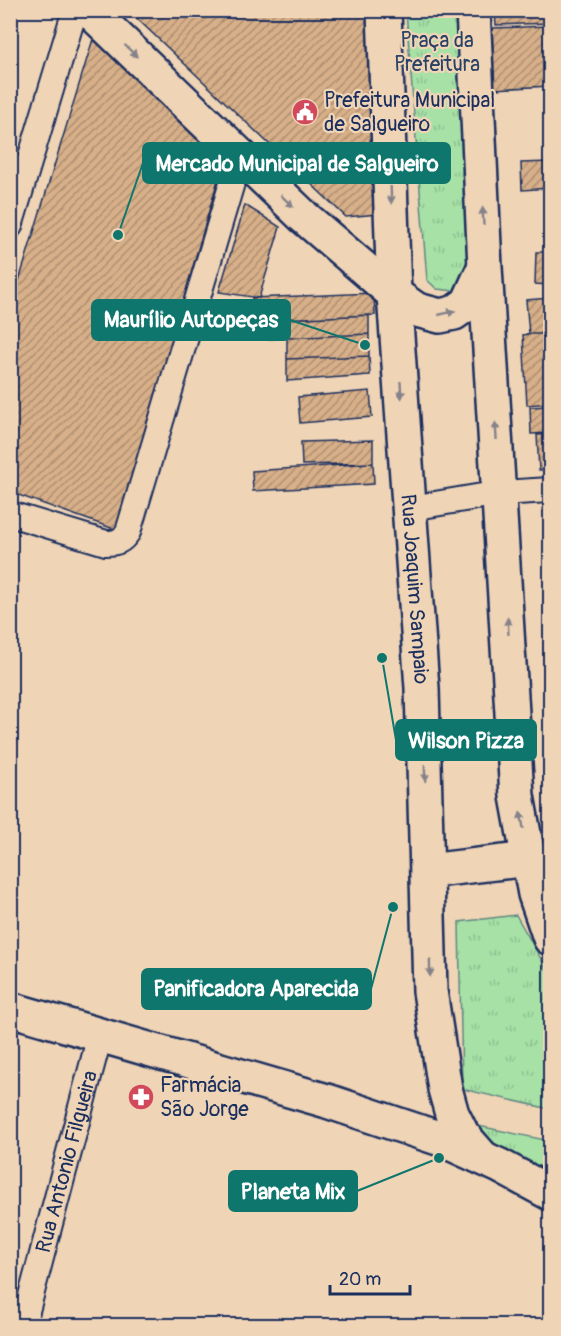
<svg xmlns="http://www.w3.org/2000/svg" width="561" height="1336" font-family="Pangolin,sans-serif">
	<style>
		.park { fill: url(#park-tufts); stroke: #618882; stroke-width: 1.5 }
		.building { fill: url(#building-hatch); stroke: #1b2f5e; stroke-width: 1.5 }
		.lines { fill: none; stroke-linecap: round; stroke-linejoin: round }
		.street-casing { stroke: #1b2f5e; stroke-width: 28 }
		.secondary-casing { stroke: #1b2f5e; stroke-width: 38 }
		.street { stroke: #efd4b6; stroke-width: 24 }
		.secondary { stroke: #efd4b6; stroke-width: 33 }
		.oneway { fill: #85828a }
		.labels { text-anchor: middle; stroke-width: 4.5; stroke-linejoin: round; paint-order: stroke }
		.park-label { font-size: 21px; fill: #294165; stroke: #efd4b6 }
		.poi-label { font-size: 21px; fill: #1b2f5e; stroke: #efd4b6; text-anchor: start }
		.street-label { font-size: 21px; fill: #1b2f5e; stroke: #efd4b6 }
		.leader { fill: none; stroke: #0f766e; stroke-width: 2 }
		.callout-dot { fill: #0f766e; stroke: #efd4b6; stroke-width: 2 }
		.callout { fill: #0f766e; stroke: #0f766e; stroke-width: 2 }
		.callout-label { font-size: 22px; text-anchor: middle; font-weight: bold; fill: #fff }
	</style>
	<defs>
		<pattern id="park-tufts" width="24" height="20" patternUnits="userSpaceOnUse" patternTransform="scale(1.5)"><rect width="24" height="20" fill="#a7e1a6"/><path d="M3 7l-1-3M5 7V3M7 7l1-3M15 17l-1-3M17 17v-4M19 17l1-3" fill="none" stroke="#8fc191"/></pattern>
		<pattern id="building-hatch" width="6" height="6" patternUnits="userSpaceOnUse" patternTransform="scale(1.5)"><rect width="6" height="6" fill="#d7af88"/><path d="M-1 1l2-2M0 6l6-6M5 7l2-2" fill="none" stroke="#ae8f72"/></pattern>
	</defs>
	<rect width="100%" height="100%" fill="#efd4b6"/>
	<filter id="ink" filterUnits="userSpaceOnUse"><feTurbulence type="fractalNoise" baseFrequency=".0167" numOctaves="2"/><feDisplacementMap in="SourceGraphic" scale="12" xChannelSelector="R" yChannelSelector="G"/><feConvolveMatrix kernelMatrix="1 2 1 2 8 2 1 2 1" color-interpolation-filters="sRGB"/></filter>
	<g filter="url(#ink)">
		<path class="park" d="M406,11H464L473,275L455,291L437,289L427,280Z
			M516,915L550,975V1109L462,1089L459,922Z
			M464,1123L550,1141V1184L531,1175Z"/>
		<path class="building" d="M128,10H370L378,214L346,217Z
			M495,10H550V23L496,25Z
			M550,26V86L494,89L492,28Z
			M93,39L224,159L117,530L10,492V310Z
			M550,162V188L522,190L521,163Z
			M245,205L280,227L259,298L219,292Z
			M536,252H550V285L535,284Z
			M374,293L375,315L253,320L252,298Z
			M550,298V334H529L526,300Z
			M369,315V334L265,339V320Z
			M369,334V356L287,359V338Z
			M529,334H550V403L527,405L523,335Z
			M369,356L370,375L287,381V359Z
			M370,391L372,417L300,423L298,397Z
			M550,406V433L531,434L530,407Z
			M550,434V470H539L537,435Z
			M373,440V463L302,465L301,442Z
			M373,463L374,484L253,491L252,471Z
			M550,694V724L544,695Z"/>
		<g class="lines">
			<defs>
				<g id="street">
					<path d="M10,226L75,10"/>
					<path d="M411,508L500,493L550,490"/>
					<path d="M10,514L106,543C117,543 122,541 128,532L240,156"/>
					<path id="s1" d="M23,1326L100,1035"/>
				</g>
				<g id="secondary">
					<path d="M89,10L304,217L394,294L417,310L440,316L454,313L468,303L484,268"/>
					<path id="s2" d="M384,10L394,294L422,688L430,991L445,1089L452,1114L462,1134L483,1158"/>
					<path d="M473,10L485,267L517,796L535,894L550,938"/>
					<path d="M428,871L529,859"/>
					<path d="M10,1009L327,1101L441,1139L500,1166L550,1193"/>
				</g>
			</defs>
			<use href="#street" class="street-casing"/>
			<use href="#secondary" class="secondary-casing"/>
			<use href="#street" class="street"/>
			<use href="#secondary" class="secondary"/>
		</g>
		<defs><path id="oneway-solid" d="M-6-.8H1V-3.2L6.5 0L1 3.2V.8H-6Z" transform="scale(1.5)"/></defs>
		<g class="oneway">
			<use href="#oneway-solid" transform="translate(131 51) rotate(44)"/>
			<use href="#oneway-solid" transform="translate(391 195) rotate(88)"/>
			<use href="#oneway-solid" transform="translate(287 201) rotate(43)"/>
			<use href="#oneway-solid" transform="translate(483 216) rotate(-93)"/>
			<use href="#oneway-solid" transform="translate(447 313) rotate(-13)"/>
			<use href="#oneway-solid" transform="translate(401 390) rotate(86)"/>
			<use href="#oneway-solid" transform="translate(496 431) rotate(-94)"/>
			<use href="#oneway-solid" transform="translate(508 626) rotate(-93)"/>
			<use href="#oneway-solid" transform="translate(425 773) rotate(88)"/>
			<use href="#oneway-solid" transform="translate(522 820) rotate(-100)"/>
			<use href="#oneway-solid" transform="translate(430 968) rotate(89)"/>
		</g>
	</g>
	<defs>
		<symbol id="civic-disc" viewBox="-11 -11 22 22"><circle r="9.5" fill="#d1495b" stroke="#efd4b6"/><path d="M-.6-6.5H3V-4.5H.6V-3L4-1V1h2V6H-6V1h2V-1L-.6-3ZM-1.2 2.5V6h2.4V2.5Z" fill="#fff"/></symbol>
		<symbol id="pharmacy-disc" viewBox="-11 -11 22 22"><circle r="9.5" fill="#d1495b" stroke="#efd4b6"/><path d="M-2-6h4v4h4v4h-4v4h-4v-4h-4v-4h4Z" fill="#fff"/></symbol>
	</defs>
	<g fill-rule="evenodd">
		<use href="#civic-disc" x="290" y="97" width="30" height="30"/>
		<use href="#pharmacy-disc" x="126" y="1082" width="30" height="30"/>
	</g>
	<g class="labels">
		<g class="park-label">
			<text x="437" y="47">Praça da<tspan x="437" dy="24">Prefeitura</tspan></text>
		</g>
		<g class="poi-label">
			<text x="324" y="107">Prefeitura Municipal<tspan x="324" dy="24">de Salgueiro</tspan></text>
			<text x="160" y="1092">Farmácia<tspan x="160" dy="24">São Jorge</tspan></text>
		</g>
		<g class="street-label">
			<text dy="7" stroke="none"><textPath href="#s2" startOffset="580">Rua Joaquim Sampaio</textPath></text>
			<text dy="7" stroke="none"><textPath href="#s1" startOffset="170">Rua Antonio Filgueira</textPath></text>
		</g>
	</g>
	<path class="leader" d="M118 235L143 163M365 345L290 320M382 658L396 740M393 907L371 989M439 1158L357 1191"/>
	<g class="callout-dot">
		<circle cx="118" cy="235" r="6"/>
		<circle cx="365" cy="345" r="6"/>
		<circle cx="382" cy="658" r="6"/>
		<circle cx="393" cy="907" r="6"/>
		<circle cx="439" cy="1158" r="6"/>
	</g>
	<g class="callout">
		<rect x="143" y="143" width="307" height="40" rx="6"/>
		<rect x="92" y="300" width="198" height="40" rx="6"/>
		<rect x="396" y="720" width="140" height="40" rx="6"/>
		<rect x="142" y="969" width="229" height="40" rx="6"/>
		<rect x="229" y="1171" width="128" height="40" rx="6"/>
	</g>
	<g class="callout-label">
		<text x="297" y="171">Mercado Municipal de Salgueiro</text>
		<text x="191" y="327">Maurílio Autopeças</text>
		<text x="466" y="748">Wilson Pizza</text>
		<text x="256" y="996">Panificadora Aparecida</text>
		<text x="293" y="1199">Planeta Mix</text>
	</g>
	<rect width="561" height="1336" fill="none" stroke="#efd4b6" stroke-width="36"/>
	<rect x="18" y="18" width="525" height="1300" fill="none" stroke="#1b2f5e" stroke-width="2" filter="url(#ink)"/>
	<path d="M330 1285v9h80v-9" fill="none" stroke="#1b2f5e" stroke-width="3"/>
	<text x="339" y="1285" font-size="18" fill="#1b2f5e" stroke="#efd4b6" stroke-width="4.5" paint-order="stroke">20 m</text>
</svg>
